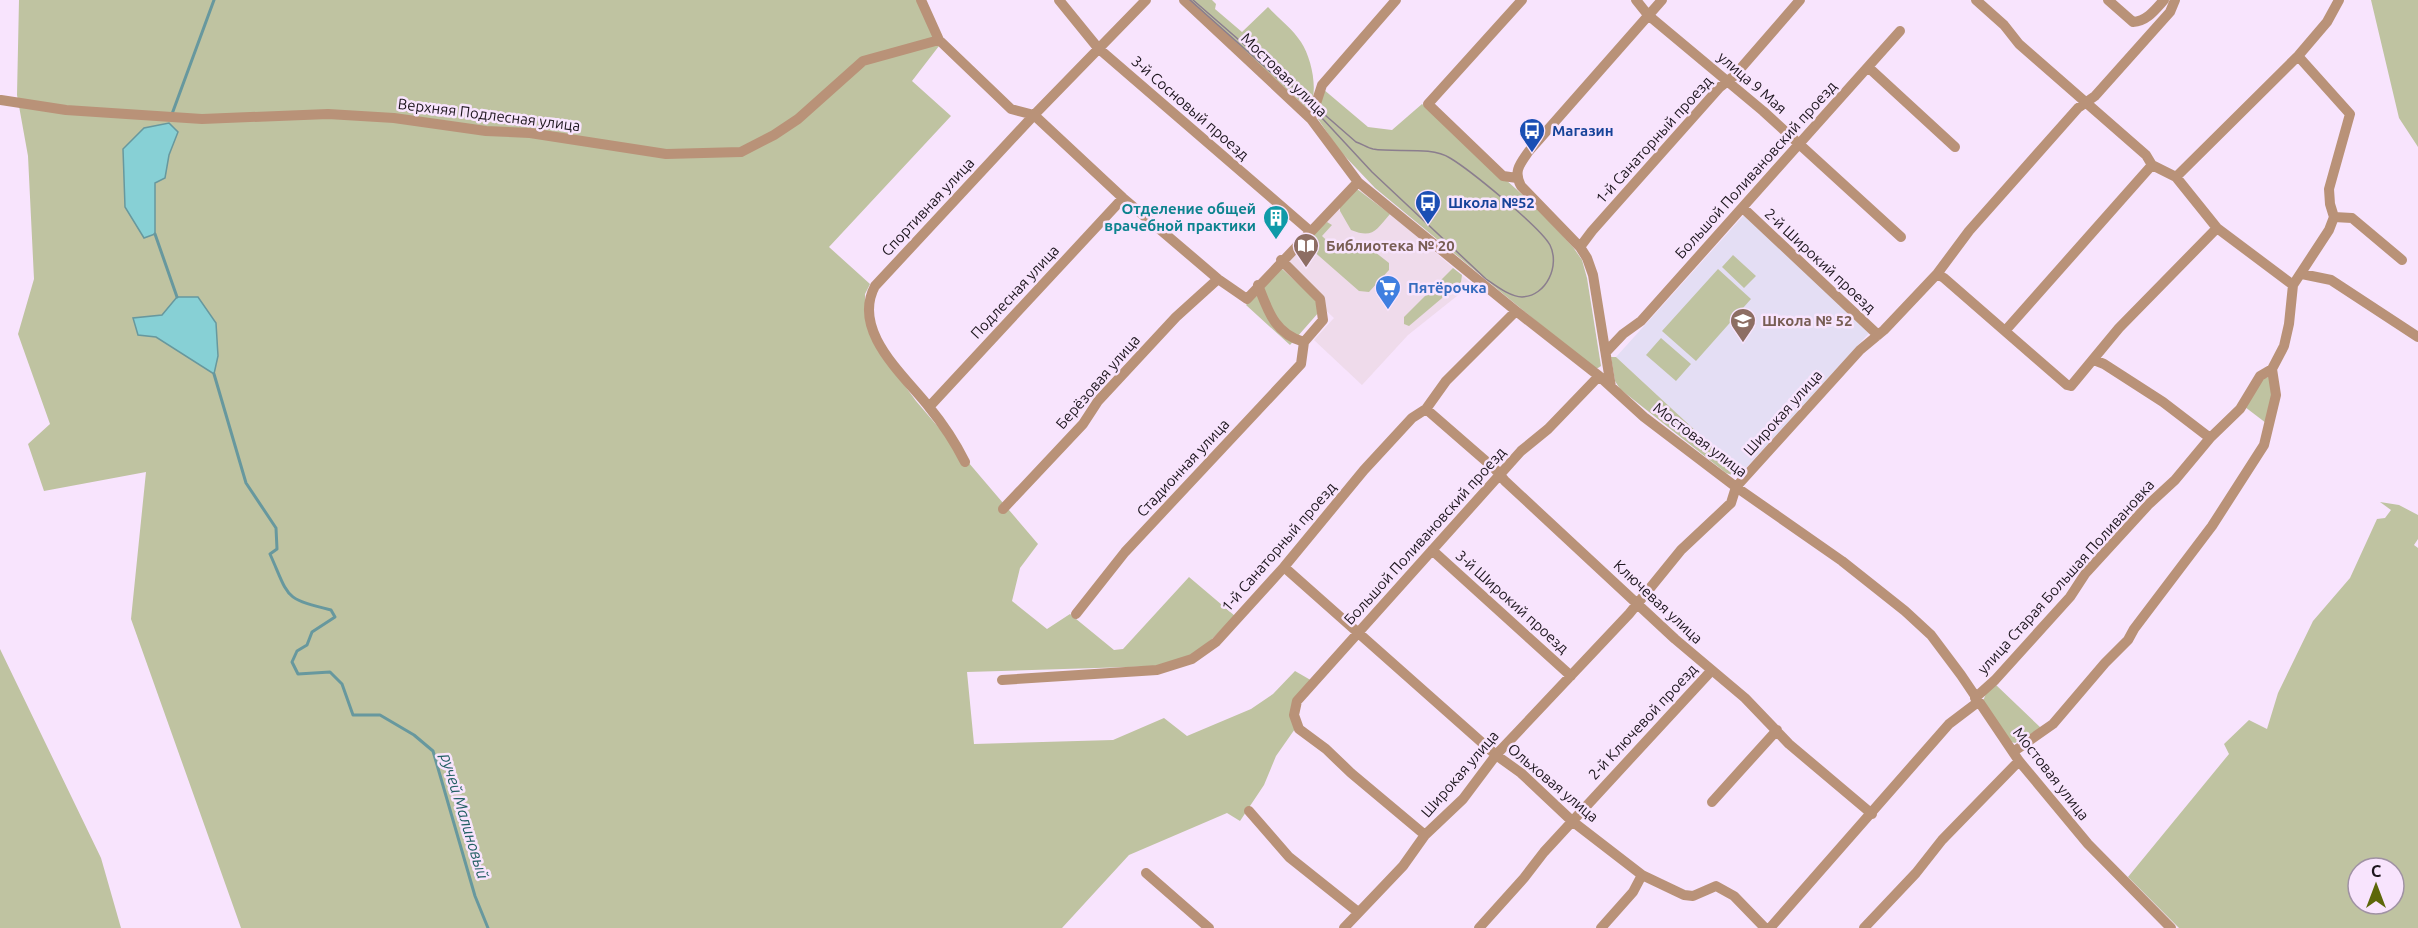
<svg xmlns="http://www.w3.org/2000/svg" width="2418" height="928" font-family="Ubuntu,sans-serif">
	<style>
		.commercial { fill: #efdbeb }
		.education { fill: #e4def4 }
		.green { fill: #bfc3a1; fill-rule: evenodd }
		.water { fill: #87d0d5; stroke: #67989e; stroke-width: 1.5 }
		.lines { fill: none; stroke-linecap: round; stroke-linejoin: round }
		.stream { stroke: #67989e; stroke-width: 3 }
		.minor { stroke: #b99278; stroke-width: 10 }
		.tram { stroke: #8b7e8e; stroke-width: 1.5 }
		.labels { text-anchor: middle; stroke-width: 5; stroke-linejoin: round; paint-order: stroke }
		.street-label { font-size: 15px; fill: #1d161e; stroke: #f8e4fd }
		.transit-label { font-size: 15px; font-weight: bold; fill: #164399; stroke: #f8e4fd; text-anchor: start }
		.culture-label { font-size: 15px; font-weight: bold; fill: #0d838f; stroke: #f8e4fd; text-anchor: end }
		.education-label { font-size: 15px; font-weight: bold; fill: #785e54; stroke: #f8e4fd; text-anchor: start }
		.shop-label { font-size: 15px; font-weight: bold; fill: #366cbe; stroke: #f8e4fd; text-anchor: start }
		.water-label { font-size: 16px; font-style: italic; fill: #236064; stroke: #f8e4fd }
	</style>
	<rect width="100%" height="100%" fill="#f8e4fd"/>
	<path class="commercial" d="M1351,190L1364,191L1472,284L1408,335L1362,385L1314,340L1334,318L1280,267Z"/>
	<path class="education" d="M1744,215L1870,332L1746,468L1739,471L1616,357Z"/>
	<path class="green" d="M19,0H918L939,46L912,81L951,116L829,247L870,284L865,294V305L880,352L916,401L1038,544L1020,568L1012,601L1047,629L1070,614L1114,650L1123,649L1189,577L1235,616L1212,639L1191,656L1160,666L967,672L974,744L1113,740L1164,718L1187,736L1251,709L1273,694L1295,671L1314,682L1296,701L1297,726L1276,756L1264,785L1240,821L1227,813L1129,855L1062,928H241L131,619L146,472L44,491L28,444L50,424L18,334L34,279L28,156L17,95Z
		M1188,0H1212L1216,4L1215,9L1242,32L1268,7C1278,18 1293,29 1301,42C1312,59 1319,92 1309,110Z
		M2371,0H2418V147L2399,118Z
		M1323,89L1368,127L1392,130L1422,104L1537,208L1573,247L1582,260L1587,278L1601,366L1598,368H1593L1375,188L1339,150L1318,119L1317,114Z
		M1357,189L1390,214C1376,230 1373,239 1351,230L1340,211V202Z
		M1327,222L1332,225L1322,236L1340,253L1353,244L1361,241L1389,263V270L1369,292L1359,291L1303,242Z
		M1733,255L1756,276L1744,288L1722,267Z
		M1280,267L1318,302L1319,312L1290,345L1246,305Z
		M1453,268L1462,275L1461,282L1409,326L1404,324V317Z
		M1718,269L1751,299L1696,361L1662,331Z
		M1661,338L1691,364L1676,381L1646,355Z
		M1611,357H1616L1739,471L1732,475L1726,473L1620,389L1615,381Z
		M2271,376L2274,394L2266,423L2245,407L2262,379Z
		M2380,502L2399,505L2418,515V539L2414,545L2418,548V928H2179L2128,877L2229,754L2224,744L2249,720L2267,729L2278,693L2313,621L2350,578L2377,519L2385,518L2391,510ZM2358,868H2394V904H2358Z
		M0,649L101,858L121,928H0Z
		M1995,684L2041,728L2015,743L2011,742L1983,701L1987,691Z"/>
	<path class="water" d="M169,123L178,132L169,155L165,178L155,183V234L144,238L125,207L123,149L144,128Z
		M177,297H198L216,323L218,356L214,374L156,337L138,335L133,318L162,315Z"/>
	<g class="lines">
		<path class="stream" d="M172,114L214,0
			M155,234L177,297
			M214,374L246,483L276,528L277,549L270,554C290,599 283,598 331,610L335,617L312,632L307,645L297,651L292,662L298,674L330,672L342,684L353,715H380L414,735L433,751L475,896L488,928"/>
		<path class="minor" d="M921,0L939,40L1011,109L1034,115L1123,198L1218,279L1247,299L1358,182
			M1059,0L1098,48L1310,231
			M1184,0L1311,119L1358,182L1516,311L1599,376L1644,417L1736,487L1842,561L1905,611L1931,635L1961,675L2019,761L2088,844L2171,928
			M1636,0L1648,15L1763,111L1901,237
			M1976,0L2004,25L2019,44L2146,155L2152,165L2176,177L2217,228L2293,285
			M2108,0L2133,22C2147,21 2155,10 2164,0
			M1868,67L1955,147
			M1,100L66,110L202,119L328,114L394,118L486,131L530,133L666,154L741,152L774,135L798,119L863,61L939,40
			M1311,119L1322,85L1396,0
			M2176,177L2298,56L2327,22L2339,0
			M1517,178L1503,176L1428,104L1522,0
			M1743,208L1878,335
			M2334,217L2352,218L2402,260
			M1580,247L1592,231L1720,87L1734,76L1800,0
			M1281,260L1320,299L1323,320L1304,342
			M1937,274L1944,278L2067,385L2071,386L2119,328L2217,228
			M2302,274L2331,280L2418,337
			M1258,285C1268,311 1275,334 1304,342
			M2005,331L2152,165
			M1606,352L1623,334L1641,321L1900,31
			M2094,360L2104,364L2163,402L2210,438
			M1611,387L1593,275L1587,258L1580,247L1521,186C1513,171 1520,164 1529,151L1662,0
			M929,407L1123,198
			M1426,409L1495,469L1505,481L1675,639L1745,698L1789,744L1872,814
			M965,462C955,442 943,424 929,407C904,375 851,331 875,286L1034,115L1146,0
			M1003,509L1083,424L1098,401L1176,317L1218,279
			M1432,550L1571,676
			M1284,567L1496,755L1521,773L1572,821L1642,875L1684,895L1693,896L1716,886L1734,896L1765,928
			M1076,614L1125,552L1301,364L1304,342
			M1002,680L1157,670L1192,659L1216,642L1284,567L1364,470L1412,418L1426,409L1446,381L1516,311
			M1975,698L1995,680L2070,597L2085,574L2149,504L2175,480L2210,438L2240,409L2260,376L2272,369L2284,346L2289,324L2293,285L2329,230L2334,217L2330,204L2329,189L2350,114L2298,56
			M2013,752L2053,724L2105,663L2128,640L2134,629L2212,526L2264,445L2276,395L2272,369
			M1712,802L1777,730
			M1249,811L1289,857L1358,912
			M1425,835L1351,773L1326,749L1299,729L1294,715L1297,701L1521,451L1548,429L1599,376
			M1146,873L1209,928
			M1344,928L1403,866L1425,835L1463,799L1496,755L1629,614L1681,550L1731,503L1736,487L1860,350L1884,330L1937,274L1969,231L2078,108L2095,96L2170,12L2175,0
			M1479,928L1524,878L1544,852L1711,671
			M1601,928L1633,892L1642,875
			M1770,928L1949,724L1978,702
			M1864,928L1916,873L1942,840L2019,761"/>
		<path class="tram" d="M1190,0L1321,117L1372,172L1486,279C1495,285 1510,297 1522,297C1547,296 1560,265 1550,245C1540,227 1470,170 1450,158C1431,146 1396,153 1373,149C1368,148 1362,144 1356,142L1193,0"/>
	</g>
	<defs>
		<symbol id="bus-pin" viewBox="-11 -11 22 30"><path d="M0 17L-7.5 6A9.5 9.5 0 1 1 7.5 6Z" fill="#1a4fb4" stroke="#f8e4fd"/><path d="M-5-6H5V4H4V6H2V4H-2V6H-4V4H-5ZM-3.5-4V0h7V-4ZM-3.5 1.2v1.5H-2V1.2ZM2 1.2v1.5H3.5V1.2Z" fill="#fff"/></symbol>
		<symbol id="building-pin" viewBox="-11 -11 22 30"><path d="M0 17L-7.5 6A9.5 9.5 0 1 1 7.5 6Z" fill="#0f9aa8" stroke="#f8e4fd"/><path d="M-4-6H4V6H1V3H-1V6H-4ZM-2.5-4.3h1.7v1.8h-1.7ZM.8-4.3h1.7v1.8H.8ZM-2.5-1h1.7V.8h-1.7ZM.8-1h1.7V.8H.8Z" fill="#fff"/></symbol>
		<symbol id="library-pin" viewBox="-11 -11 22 30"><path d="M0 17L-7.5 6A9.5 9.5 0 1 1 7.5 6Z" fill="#8d6e63" stroke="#f8e4fd"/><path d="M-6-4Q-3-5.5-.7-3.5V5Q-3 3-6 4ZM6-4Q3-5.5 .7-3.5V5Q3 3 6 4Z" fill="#fff"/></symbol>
		<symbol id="supermarket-pin" viewBox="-11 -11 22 30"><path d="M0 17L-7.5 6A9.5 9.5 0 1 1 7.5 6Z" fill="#3f7fe0" stroke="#f8e4fd"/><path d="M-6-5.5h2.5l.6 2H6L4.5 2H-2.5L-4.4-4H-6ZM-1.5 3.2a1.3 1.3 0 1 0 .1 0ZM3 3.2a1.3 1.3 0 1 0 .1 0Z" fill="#fff"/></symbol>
		<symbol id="school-pin" viewBox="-11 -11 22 30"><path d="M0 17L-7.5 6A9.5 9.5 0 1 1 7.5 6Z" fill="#8d6e63" stroke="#f8e4fd"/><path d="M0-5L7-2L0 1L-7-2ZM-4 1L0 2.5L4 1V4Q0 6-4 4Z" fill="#fff"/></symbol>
	</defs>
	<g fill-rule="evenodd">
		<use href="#bus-pin" x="1517" y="116" width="30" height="40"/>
		<use href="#bus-pin" x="1413" y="188" width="30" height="40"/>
		<use href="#building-pin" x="1261" y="203" width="30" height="40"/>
		<use href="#library-pin" x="1291" y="231" width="30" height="40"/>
		<use href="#supermarket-pin" x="1373" y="273" width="30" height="40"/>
		<use href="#school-pin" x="1728" y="306" width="30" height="40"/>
	</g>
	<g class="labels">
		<g class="street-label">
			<text transform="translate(1284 75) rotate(44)" y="5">Мостовая улица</text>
			<text transform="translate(1752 83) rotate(41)" y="5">улица 9 Мая</text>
			<text transform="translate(1190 108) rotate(41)" y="5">3-й Сосновый проезд</text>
			<text transform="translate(489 115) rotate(7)" y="5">Верхняя Подлесная улица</text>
			<text transform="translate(1654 140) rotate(-48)" y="5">1-й Санаторный проезд</text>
			<text transform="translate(1756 170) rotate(-48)" y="5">Большой Поливановский проезд</text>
			<text transform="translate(928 207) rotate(-47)" y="5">Спортивная улица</text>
			<text transform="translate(1820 261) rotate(43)" y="5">2-й Широкий проезд</text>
			<text transform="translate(1015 292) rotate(-47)" y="5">Подлесная улица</text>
			<text transform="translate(1098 382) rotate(-49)" y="5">Берёзовая улица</text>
			<text transform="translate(1783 413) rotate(-48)" y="5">Широкая улица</text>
			<text transform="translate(1700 440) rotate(37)" y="5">Мостовая улица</text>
			<text transform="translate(1183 468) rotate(-47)" y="5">Стадионная улица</text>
			<text transform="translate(1425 536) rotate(-48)" y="5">Большой Поливановский проезд</text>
			<text transform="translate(1279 547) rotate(-49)" y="5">1-й Санаторный проезд</text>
			<text transform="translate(2066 577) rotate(-48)" y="5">улица Старая Большая Поливановка</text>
			<text transform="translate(1512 602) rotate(42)" y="5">3-й Широкий проезд</text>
			<text transform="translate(1658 602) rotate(43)" y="5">Ключевая улица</text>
			<text transform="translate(1643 722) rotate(-47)" y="5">2-й Ключевой проезд</text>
			<text transform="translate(1460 774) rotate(-49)" y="5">Широкая улица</text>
			<text transform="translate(2051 774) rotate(52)" y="5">Мостовая улица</text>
			<text transform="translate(1553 783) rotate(40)" y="5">Ольховая улица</text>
		</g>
		<g class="transit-label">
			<text x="1552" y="136">Магазин</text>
			<text x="1448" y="208">Школа №52</text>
		</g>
		<g class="culture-label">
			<text x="1256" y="214">Отделение общей<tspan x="1256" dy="17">врачебной практики</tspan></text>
		</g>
		<g class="education-label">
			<text x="1326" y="251">Библиотека № 20</text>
			<text x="1762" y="326">Школа № 52</text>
		</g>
		<g class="shop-label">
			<text x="1408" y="293">Пятёрочка</text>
		</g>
		<g class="water-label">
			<text transform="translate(465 816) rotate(73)" y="6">ручей Малиновый</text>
		</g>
	</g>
	<g transform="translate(2376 886)"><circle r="28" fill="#f8e4fd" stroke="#a092a4" stroke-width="1.5"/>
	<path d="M0-4.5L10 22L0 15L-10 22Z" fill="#5d670a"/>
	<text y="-9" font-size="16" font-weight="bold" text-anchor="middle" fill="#1d161e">С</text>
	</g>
</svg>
